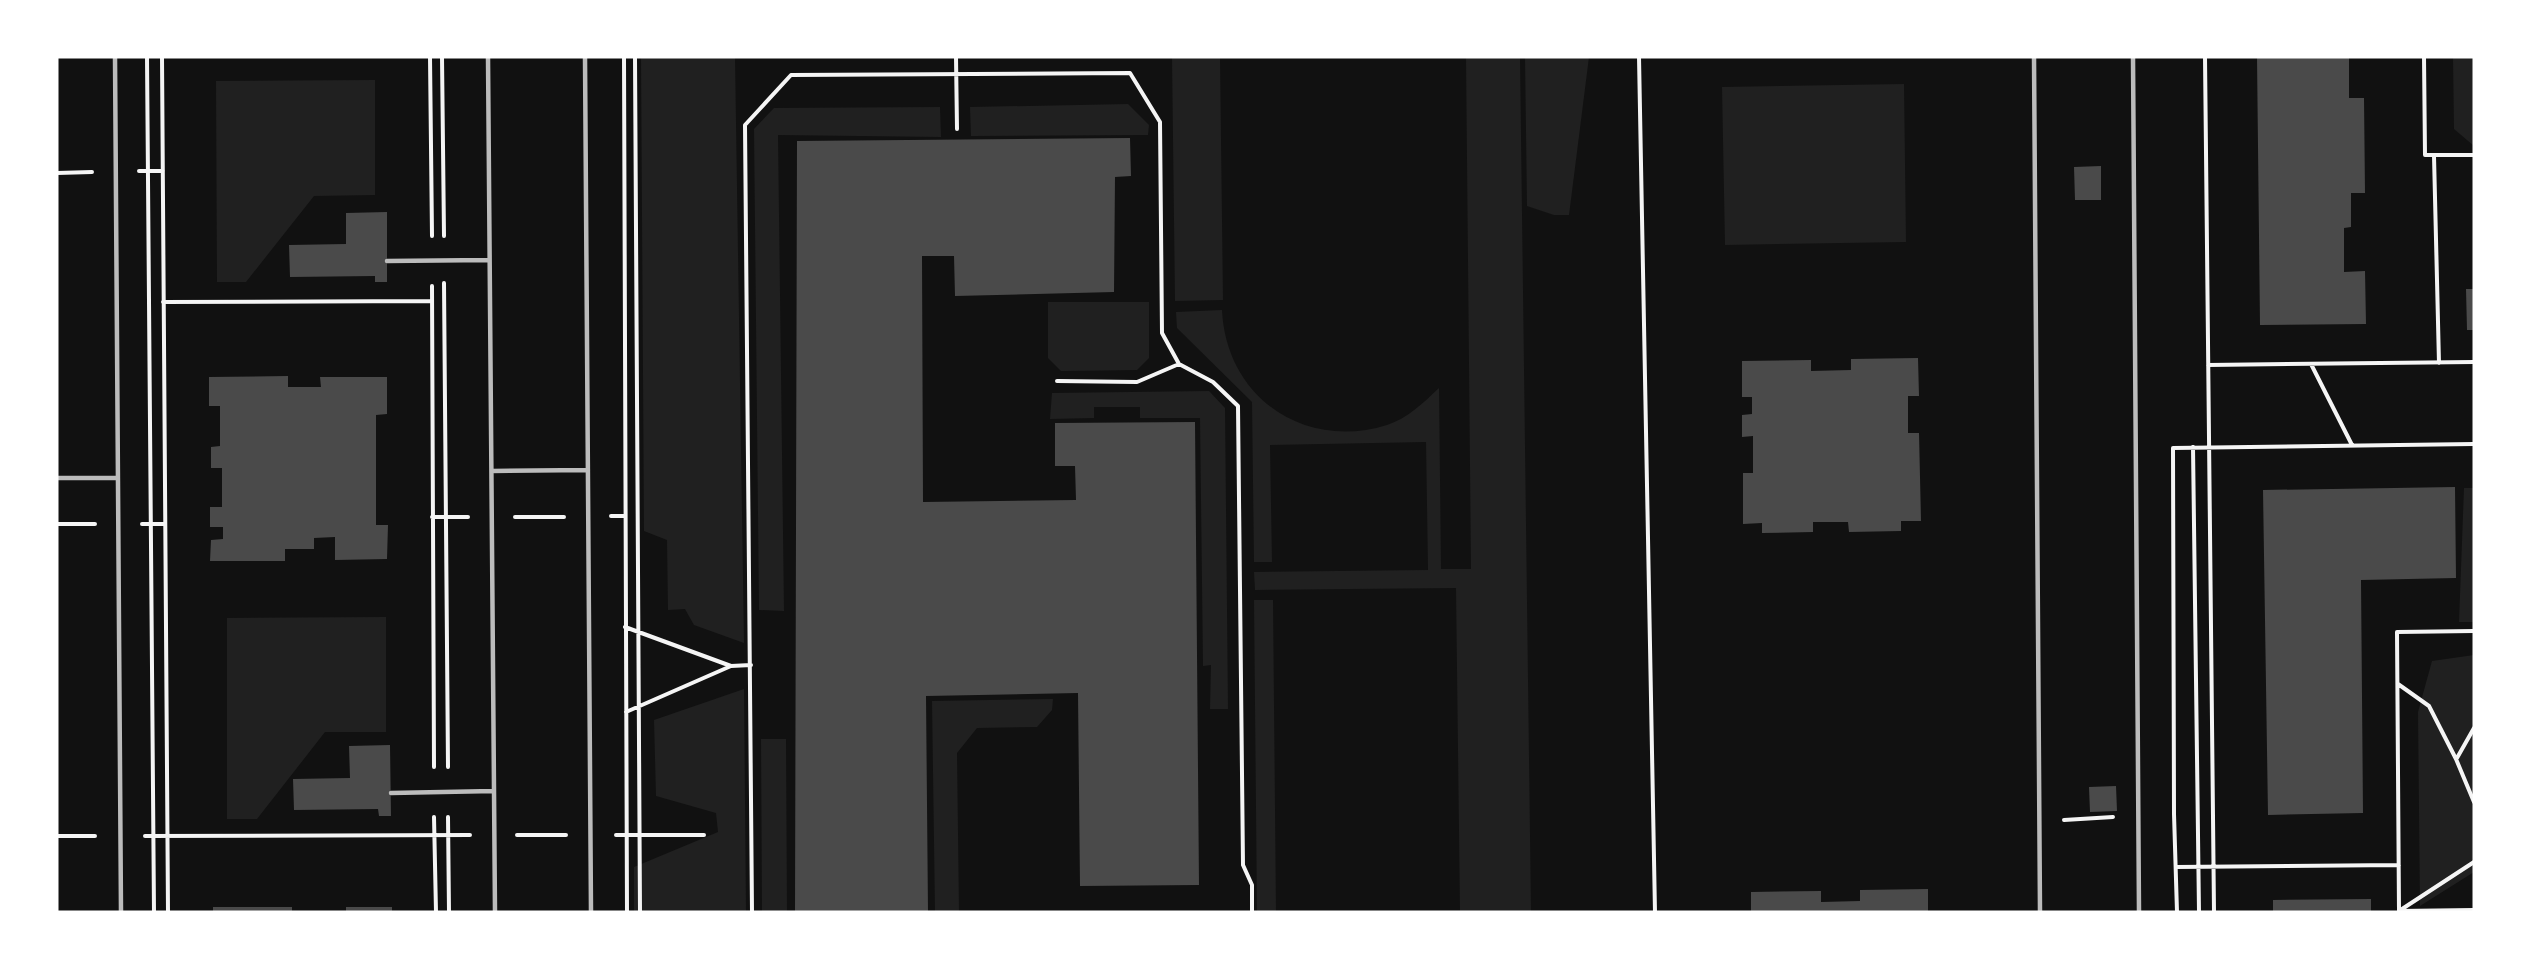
<svg xmlns="http://www.w3.org/2000/svg" width="2531" height="969" font-family="'DM Sans',sans-serif">
	<style>
		.green { fill: #202020 }
		.building { fill: #4a4a4a }
		.lines { fill: none; stroke-linecap: round; stroke-linejoin: round }
		.path { stroke: #f5f5f5; stroke-width: 4 }
		.service { stroke: #bcbcbc; stroke-width: 4.5 }
	</style>
	<rect width="100%" height="100%" fill="#111"/>
	<path class="green" d="M641,57H735L744,643L694,625L685,609L668,610L667,540L644,531Z
		M1172,57H1220L1223,300L1175,301Z
		M1466,57H1520L1531,912H1460L1456,588L1255,590L1254,572L1428,570L1426,442L1270,445L1272,562H1254L1252,402L1177,328L1176,312L1222,310C1226,397 1304,451 1387,425C1408,418 1423,403 1439,388L1441,569H1471Z
		M1525,57H1589L1569,215H1554L1527,206Z
		M2453,57H2474V146L2454,129Z
		M375,80V195L314,196L246,282H217L216,81Z
		M1904,84L1906,242L1725,245L1722,87Z
		M1128,104L1149,125L1148,135L971,136L970,107Z
		M940,107L941,137L778,135L784,611L759,610L754,129L774,108Z
		M1048,302H1149V358L1137,370L1061,371L1048,358Z
		M1209,391L1225,408L1228,709H1210L1211,665L1203,666L1200,418H1140V407H1094V418L1050,419L1052,393Z
		M2464,488H2474V622H2459Z
		M1254,600H1273L1276,912H1257Z
		M386,617V732H325L257,819H227V618Z
		M2474,655V872L2420,906L2418,712L2432,661Z
		M744,689L746,912H634V867L718,832L716,813L656,796L654,720Z
		M1053,699L1052,710L1037,727L977,728L957,753L959,912H935L932,701Z
		M761,739H786L787,912H762Z"/>
	<path class="building" d="M2257,57H2349V98H2364L2365,193H2351V227L2344,228V272L2365,271L2366,324L2260,325Z
		M1130,138L1131,176L1115,177L1114,292L955,296L954,256H922L923,502L1076,500L1075,466H1055V423L1195,422L1199,885L1080,886L1078,693L926,696L928,912H795L797,141Z
		M2101,166V200H2075L2074,167Z
		M387,212V282H375V276L290,277L289,245L346,244V213Z
		M2466,289H2474V330H2467Z
		M1918,358L1919,396H1908V433H1919L1921,521H1901V531L1849,532L1848,522H1813V532L1762,533V523L1743,524V473H1753V436L1742,437V415L1752,414V397H1742V361L1811,360V371L1851,370V359Z
		M288,376V387H321L320,377H387V414L376,415V525H388L387,559L335,560V537L314,538V549H285V561H210L211,540L223,539V527H210V507H222V468H211V447L220,446V406H209V377Z
		M2455,487L2456,578L2361,580L2363,813L2268,815L2263,490Z
		M390,745L391,816H379L378,809L294,810L293,779L350,778L349,746Z
		M2116,786L2117,811L2090,812L2089,787Z
		M1928,889V912H1751V892L1821,891V902L1860,901V890Z
		M2371,899V912H2273V900Z
		M213,907H292V912H213Z
		M346,907H392V912H346Z"/>
	<g class="lines">
		<path class="path" d="M147,57L154,912
			M162,57L168,912
			M430,57L432,236
			M442,57L444,236
			M624,57L627,912
			M635,57L640,912
			M956,57L957,129
			M1639,57L1655,912
			M2205,57L2214,912
			M2424,57L2425,155H2474
			M2434,156L2439,363
			M139,171H163
			M57,173L92,172
			M444,283L448,767
			M432,286L434,767
			M163,302L432,301
			M2311,364L2352,445
			M2208,365L2474,362
			M1057,381L1137,382L1179,364L1213,382L1238,406L1243,865L1252,885V912
			M2193,447L2199,912
			M611,516H625
			M432,517H468
			M515,517H564
			M57,524H95
			M142,524H165
			M625,627L731,666L626,712
			M2474,631L2397,632L2399,911L2474,910
			M731,666L751,665
			M2398,684L2429,706L2456,759L2474,802
			M2457,758L2474,728
			M434,817L436,912
			M448,817L449,912
			M2064,820L2113,817
			M517,835H566
			M616,835H704
			M57,836H95
			M145,836L470,835
			M2176,867L2399,865
			M2399,911L2474,862
			M752,912L745,125L791,75L1130,73L1160,122L1162,333L1179,364
			M2177,912L2174,814L2173,448L2474,444"/>
		<path class="service" d="M115,57L121,912
			M488,57L495,912
			M585,57L591,912
			M2034,57L2040,912
			M2133,57L2139,912
			M387,261L489,260
			M492,471L588,470
			M57,478H118
			M391,793L494,791"/>
	</g>
	<rect width="2531" height="969" fill="none" stroke="#ffffff" stroke-width="117"/>
</svg>
